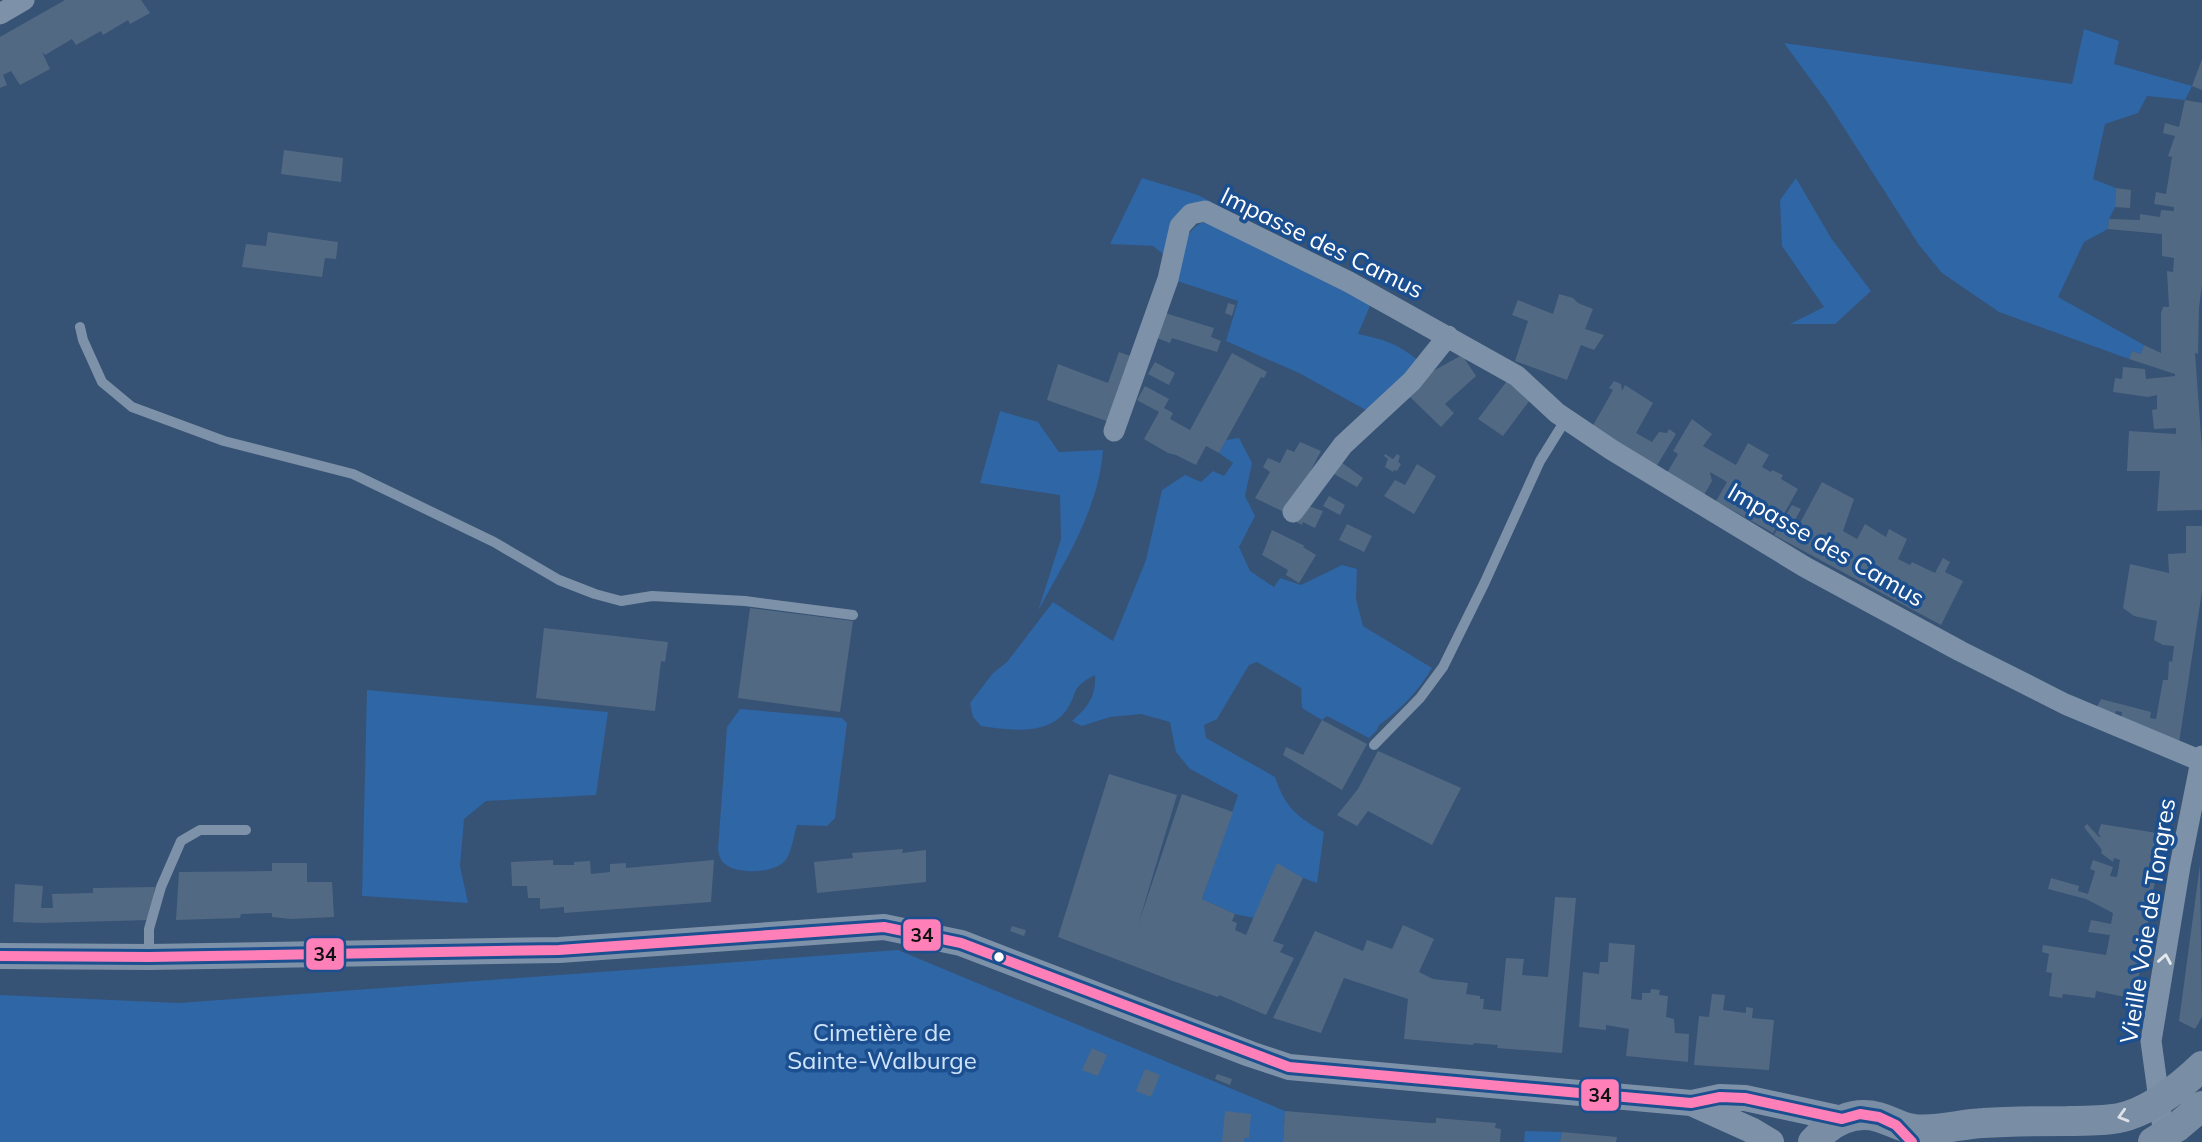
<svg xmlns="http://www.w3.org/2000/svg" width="2202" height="1142" font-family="Mulish,sans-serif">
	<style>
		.green { fill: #2f66a5 }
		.building { fill: #526984 }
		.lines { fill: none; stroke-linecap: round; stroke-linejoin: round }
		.service { stroke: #7d92a8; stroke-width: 10 }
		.minor { stroke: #7d92a8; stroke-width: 21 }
		.tertiary { stroke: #7d92a8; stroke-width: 26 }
		.secondary { stroke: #798da4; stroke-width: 30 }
		.bus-1-casing { stroke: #1b4f8f; stroke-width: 16 }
		.bus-1 { stroke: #ff80b8; stroke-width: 10 }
		.oneway { stroke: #e5e9ee }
		.oneway2 { stroke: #dee2e8 }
		.bus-dot { fill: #fff; stroke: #1b4f8f; stroke-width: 2.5 }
		.labels { text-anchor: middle; stroke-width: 7; stroke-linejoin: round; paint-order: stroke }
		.street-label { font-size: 24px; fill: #fff; stroke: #1b4f8f }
		.park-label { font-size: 24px; fill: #cfe3fa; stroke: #1b4f8f }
		.line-badge { stroke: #1b4f8f; stroke-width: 2.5 }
		.pale-badge-label { font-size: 19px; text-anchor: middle; font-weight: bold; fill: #111 }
	</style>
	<rect width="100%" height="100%" fill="#365274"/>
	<path class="green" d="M2084,29L2119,41L2114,64L2192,86L2185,100L2147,96L2138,113L2105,124L2093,179L2116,188L2115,207L2109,219L2108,229L2084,242L2058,297L2144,345L2141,354L2132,351L2129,359L1999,312L1942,273L1919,245L1828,103L1784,43L2072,84Z
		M1142,178L1198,195L1219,206L1207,204L1167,257L1153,246L1110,244Z
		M1796,178L1831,238L1871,291L1835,324H1790L1824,307L1782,246L1780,200Z
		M1201,223H1211L1372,301L1358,334C1386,340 1399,344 1421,363L1373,414L1299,373L1226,341L1238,301L1174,280C1179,259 1181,234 1201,223Z
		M1000,411L1038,422L1059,452L1103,450C1099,508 1065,561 1038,611L1061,539L1060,495L980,483Z
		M1239,438L1252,463L1245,496L1255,516L1239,547L1250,571L1274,587L1280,578L1301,585L1342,565L1357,569L1356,599L1363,626L1432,668C1418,692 1401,709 1379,725L1377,730L1369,738L1327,716L1322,720L1302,708L1301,688L1257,662L1249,665L1217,719L1204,725L1206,738L1275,777C1285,807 1297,817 1324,832L1317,883L1303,878L1277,864L1254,918L1235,914L1202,899L1238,795L1190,769L1176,752L1170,722L1141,714L1110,717L1082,726L1072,721C1088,707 1096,697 1095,675C1068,689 1080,692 1065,712C1046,736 1008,730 981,726L973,717L970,703L993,673L1007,662L1053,602L1113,641L1146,560L1162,490L1185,475L1201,482L1213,471L1224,476L1233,463L1219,453L1226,440Z
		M367,690L608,712L596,795L486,801L464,819L460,866L468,903L362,896Z
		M740,709L842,718L847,723L835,818L827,826L797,825C794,835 792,849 787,858C778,874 738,875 725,864C720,860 719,855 718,849L727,727Z
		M898,950L1285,1111L1283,1142H0V995L179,1003Z
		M1525,1131L1562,1132L1560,1142H1524Z"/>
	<path class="building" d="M65,0H141L150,13L130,24L128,20L103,35L101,31L76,45L72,39L45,55L42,52L50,69L20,85L11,71L3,75L7,85L0,88V37Z
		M2202,59V90L2192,86Z
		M2185,100L2202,103V284L2199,308L2198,354L2195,353L2202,449V510L2157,511L2160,471H2127L2129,431L2176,434V428L2154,429L2152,410L2157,409V395L2148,397L2113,392L2115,378L2122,379L2123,367L2145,369L2146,379L2175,376V374L2129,359L2132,351L2141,354L2144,345L2161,353V313L2163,307H2169L2167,271L2173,272L2174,258L2162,256V234L2108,229L2109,219L2140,220V214L2160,217L2161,210L2174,211V207L2154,204L2156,192L2166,194L2172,157L2168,156L2175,136L2163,133L2165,123L2179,127Z
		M284,150L343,158L341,182L281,174Z
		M2116,188L2131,190L2130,208L2115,207Z
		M268,232L338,242L336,259L325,258L322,277L242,267L246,244L266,246Z
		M1559,294L1573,298L1578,303L1593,309L1585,329L1604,335L1594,350L1581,345L1567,380L1515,361L1528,321L1512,315L1518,300L1553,314Z
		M1228,303L1235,305L1232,316L1225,313Z
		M1165,313L1214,328L1211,337L1221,341L1217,352L1172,338L1170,343L1157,338Z
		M1119,352L1136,358L1112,423L1047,400L1058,364L1108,383Z
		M1232,353L1267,372L1264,378L1261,377L1219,453L1206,446L1196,465L1176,455L1168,453L1144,439L1159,412L1137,400L1145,386L1169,399L1164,408L1173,413L1170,419L1190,430Z
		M1462,355L1476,376L1445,404L1454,413L1441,427L1409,396L1433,371Z
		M1155,362L1175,373L1169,385L1148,374Z
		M1507,381L1530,400L1503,436L1478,419Z
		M1614,381L1621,384L1622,391L1625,385L1653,403L1636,433L1652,442L1659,432L1667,433L1669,429L1676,434L1656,467L1591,429L1613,390L1609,388Z
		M1692,419L1712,434L1703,446L1736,465L1748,443L1769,455L1762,467L1771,472L1772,470L1783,475L1781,479L1798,489L1773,533L1716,501L1727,482L1717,476L1710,472L1712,481L1704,495L1667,473L1678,454L1673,451Z
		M1300,442L1321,451L1288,514L1255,498L1270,472L1263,467L1268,458L1280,463L1287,449L1294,452Z
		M1385,454L1393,459L1397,454L1400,456L1398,462L1401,464L1397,471L1394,470L1393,472L1385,467L1388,459L1384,456Z
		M1341,462L1363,478L1357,487L1334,474Z
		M1417,464L1436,476L1414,514L1384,496L1395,480L1405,485Z
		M1822,482L1854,499L1843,531L1857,539L1865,524L1886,537L1889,529L1907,539L1898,559L1910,565L1912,562L1935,573L1943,558L1950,562L1945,572L1963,581L1941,625L1774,535L1792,505L1801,509L1795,520L1800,523Z
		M1329,496L1345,505L1340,515L1323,506Z
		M1306,505L1323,511L1315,528L1303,522L1302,525L1296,522Z
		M1347,524L1372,536L1364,552L1339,540Z
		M2186,526H2202V591L2179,743L2121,720L2122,712L2116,711L2113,717L2097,707L2101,699L2151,712L2150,718L2156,719L2163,680H2168L2169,661L2172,662L2174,646L2163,645L2154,640L2157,621L2134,616L2123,608L2130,564L2169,573L2168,554L2186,553Z
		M1272,530L1305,546L1303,547L1316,555L1299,583L1286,575L1288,570L1262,555Z
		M750,608L853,621L840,712L738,698Z
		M544,628L668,642L665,662L661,661L655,711L536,698Z
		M1322,720L1367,744L1342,790L1283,755L1286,747L1303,755Z
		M1378,751L1461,788L1432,845L1368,811L1357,826L1337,815L1358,789Z
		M1109,774L1177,795L1138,925L1182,794L1233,812L1202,899L1235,914L1232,921L1237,923L1235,930L1246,935L1277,863L1303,878L1273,941L1284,945L1280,952L1294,958L1266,1015L1219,995L1218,997L1173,981L1058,937Z
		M2087,824L2099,837L2101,836L2098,834L2101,824L2163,834L2135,999L2096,991L2095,998L2063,994L2062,998L2049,996L2052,973L2046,972L2049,954L2042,952L2043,945L2106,955L2110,935L2088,932L2091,920L2111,924L2113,913L2086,899L2048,889L2051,878L2079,886L2078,891L2088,894L2095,871L2090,869L2093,860L2113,867L2110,876L2117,877L2120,860L2114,858L2113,862L2101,853L2102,850L2084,827Z
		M903,849L902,853L926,850V882L817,893L814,862L853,858L852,853Z
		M553,860V865H574V862L590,861L591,874L610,872V864L626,863V868L714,860L711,902L564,913V907L540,909V898H528L527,886H512L511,862Z
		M272,863H307V882H332L334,917L291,919L272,917V913L241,914L240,918L176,920L179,872L272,871Z
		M2200,865L2202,1017L2195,1029L2179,1021Z
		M15,884L43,886L41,908H53L52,894L93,893V888L155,887L150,920L40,923L13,922Z
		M1555,897L1576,898L1562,1053L1497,1048L1498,1045L1474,1043L1473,1045L1404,1039L1408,999L1344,978L1321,1033L1273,1018L1315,931L1363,951L1367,940L1392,949L1403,925L1434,939L1419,972L1433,979L1468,983L1466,994L1480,996V999H1484L1483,1009L1501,1011L1506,958L1524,959L1522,975L1548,977Z
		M1012,926L1026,930L1024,936L1010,931Z
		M1609,943L1635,945L1631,999L1642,1000V993H1650L1651,989L1660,990L1659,995L1668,996L1666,1017L1674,1019L1675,1033L1689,1034L1688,1062L1626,1056L1629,1029L1606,1025V1030L1579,1027L1583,972L1599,974L1600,962H1608Z
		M1712,994L1725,995L1723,1010L1746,1013V1007L1753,1008L1752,1018L1774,1020L1769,1070L1694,1065L1699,1016L1709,1017Z
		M1092,1048L1107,1055L1098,1076L1082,1070Z
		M1145,1069L1160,1075L1151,1097L1136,1091Z
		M1217,1074L1232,1079L1230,1085L1215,1079Z
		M1225,1111L1251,1114L1249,1138H1244V1142H1222Z
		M1285,1111L1430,1123H1436V1118L1496,1123L1495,1128L1501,1129L1500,1142H1283Z
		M1562,1132L1617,1137L1616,1142H1560Z"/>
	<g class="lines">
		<path class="service" d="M80,327L83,340L102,382L132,407L224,441L353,474L494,542L559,580L595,594L621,601L652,596L745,601L853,615
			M1374,745L1420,698L1443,667L1484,584L1540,461L1566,419
			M149,957V929L161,887L181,841L200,830H246"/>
		<path class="minor" d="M0,14L24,0
			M1114,431L1168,279L1180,226L1191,214L1205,211L1349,282L1517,376L1557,413L1612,450L1805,567L1960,651L2065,704L2201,761
			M1293,512L1343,445L1412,381L1448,336
			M2164,1136L2151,1041L2180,866L2202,756"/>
		<path class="tertiary" d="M0,956L149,957L559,950L884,927L961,943L1250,1054L1289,1067L1691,1103L1751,1130L1771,1142
			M1692,1103L1720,1097L1745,1098L1842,1119"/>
		<path class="secondary" d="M1813,1142C1830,1123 1852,1110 1878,1117C1890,1120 1901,1128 1914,1129C1936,1132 1960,1124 1983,1123C2011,1121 2040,1121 2068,1121C2088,1120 2108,1122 2127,1116C2156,1107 2181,1086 2202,1066
			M2153,1142L2177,1127L2202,1106"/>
		<defs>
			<path id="bus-1" d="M0,956L149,957L559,950L884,927L961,943L1289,1067L1691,1103L1720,1097L1745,1098L1842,1119L1860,1114L1879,1117L1896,1125L1912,1142"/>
		</defs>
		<use href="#bus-1" class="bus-1-casing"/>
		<use href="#bus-1" class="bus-1"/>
	</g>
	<defs><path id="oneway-chevron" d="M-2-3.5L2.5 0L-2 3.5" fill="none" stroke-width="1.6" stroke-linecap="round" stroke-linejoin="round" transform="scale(1.75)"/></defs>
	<use class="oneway" href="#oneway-chevron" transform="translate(2165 959) rotate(-80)"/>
	<use class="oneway2" href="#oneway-chevron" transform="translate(2123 1116) rotate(164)"/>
	<circle class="bus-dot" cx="999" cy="957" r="6"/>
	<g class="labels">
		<g class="street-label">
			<text transform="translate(1322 243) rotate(26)" y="8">Impasse des Camus</text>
			<text transform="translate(1826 545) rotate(30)" y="8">Impasse des Camus</text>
			<text transform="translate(2148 921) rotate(-81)" y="8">Vieille Voie de Tongres</text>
		</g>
		<g class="park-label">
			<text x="882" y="1041">Cimetière de<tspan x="882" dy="28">Sainte-Walburge</tspan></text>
		</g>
	</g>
	<g class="line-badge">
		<rect x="902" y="918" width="40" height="34" rx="7" fill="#ff80b8"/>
		<rect x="305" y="937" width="40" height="34" rx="7" fill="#ff80b8"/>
		<rect x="1580" y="1078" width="40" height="34" rx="7" fill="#ff80b8"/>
	</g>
	<g class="pale-badge-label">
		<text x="922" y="942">34</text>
		<text x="325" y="961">34</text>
		<text x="1600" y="1102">34</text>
	</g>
</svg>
